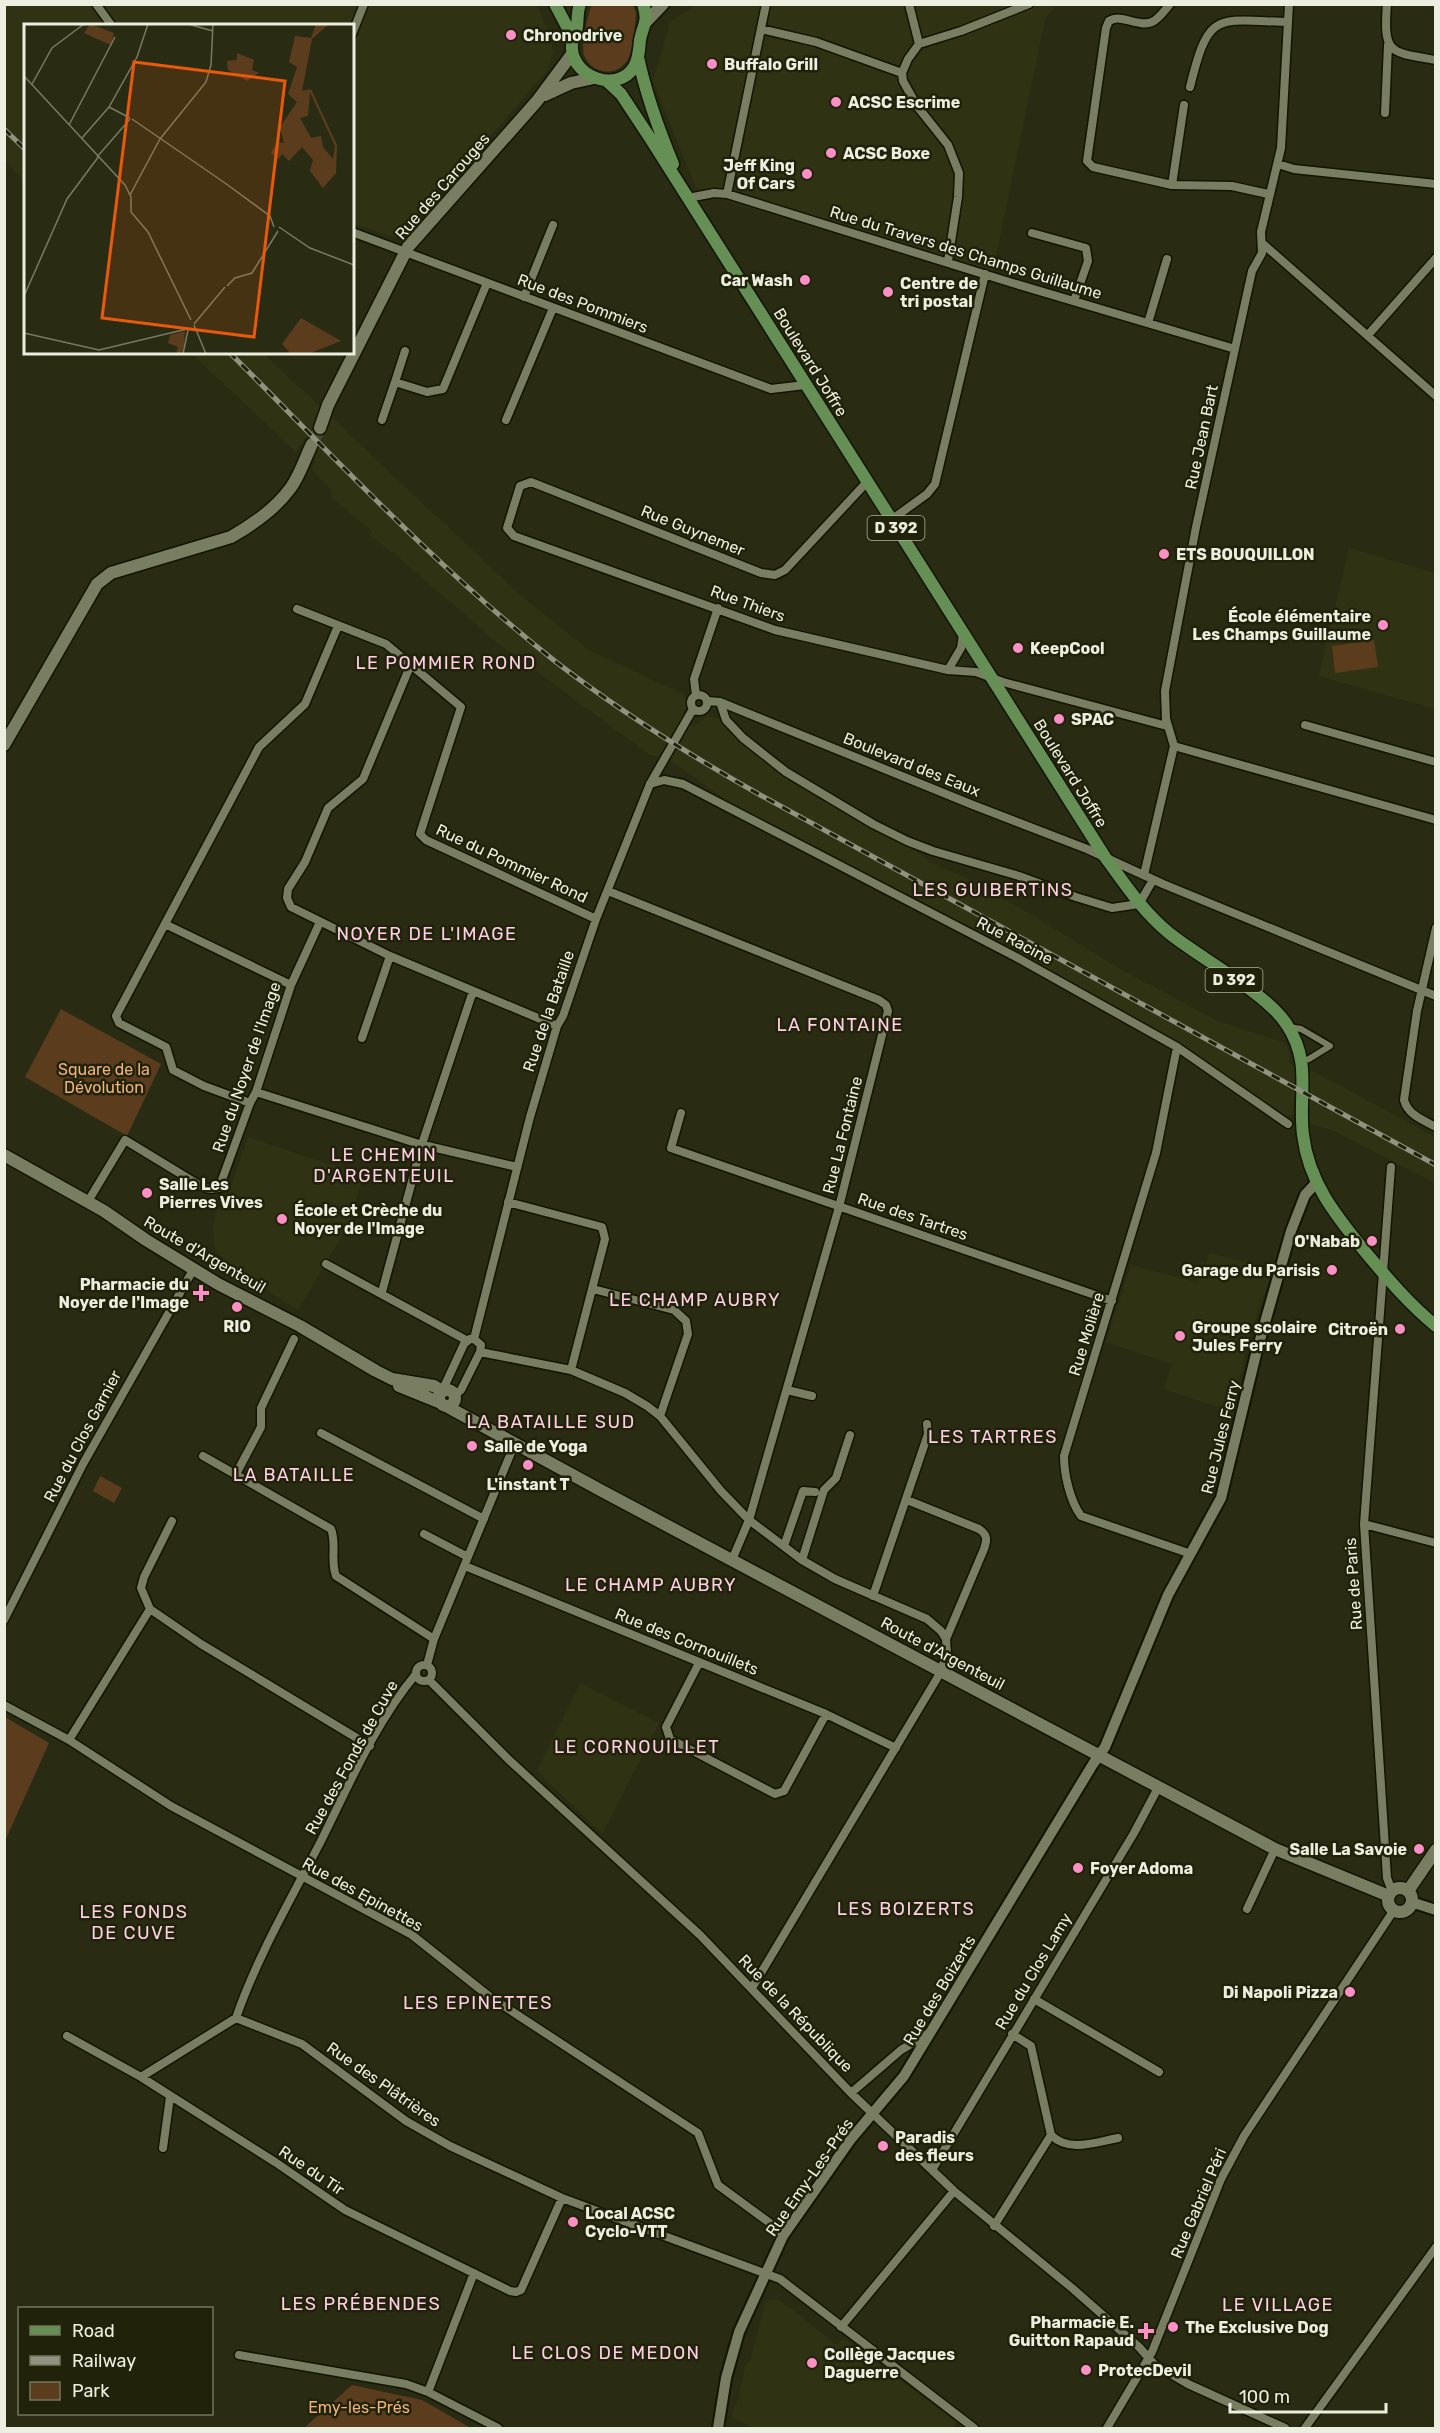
<svg xmlns="http://www.w3.org/2000/svg" width="1440" height="2433" font-family="Rubik,sans-serif">
	<style>
		.built { fill: #303313 }
		.green { fill: #5b3d1e }
		.lines { fill: none; stroke-linecap: round; stroke-linejoin: round }
		.secondary-tunnel { stroke: #464932; stroke-width: 12; stroke-dasharray: 12 6; stroke-linecap: butt }
		.pedestrian-casing { stroke: #121500; stroke-width: 9 }
		.minor-casing { stroke: #121500; stroke-width: 11 }
		.tertiary-casing { stroke: #121500; stroke-width: 14 }
		.secondary-casing { stroke: #121500; stroke-width: 15 }
		.primary-casing { stroke: #121500; stroke-width: 15 }
		.pedestrian { stroke: #797e62; stroke-width: 6 }
		.minor { stroke: #797e62; stroke-width: 8 }
		.tertiary { stroke: #797e62; stroke-width: 10 }
		.secondary { stroke: #797e62; stroke-width: 12 }
		.primary { stroke: #668f55; stroke-width: 12 }
		.rail-casing { stroke: #90937f; stroke-width: 5 }
		.rail { stroke: #20230a; stroke-width: 3; stroke-dasharray: 9; stroke-linecap: butt }
		.poi-dot { fill: #fb8fc6; stroke: #20230a; stroke-width: 2 }
		.labels { text-anchor: middle; stroke-width: 5; stroke-linejoin: round; paint-order: stroke }
		.shield { fill: #20230a; stroke: #afb29f; stroke-width: 1.5 }
		.shield-label { font-size: 15px; font-weight: bold; fill: #ecefdf }
		.poi-label { font-size: 16px; font-weight: bold; fill: #ecefdf; stroke: #20230a; text-anchor: start }
		.street-label { font-size: 16px; fill: #ecefdf; stroke: #20230a }
		.park-label { font-size: 16px; fill: #f2b376; stroke: #20230a }
		.neighbourhood-label { font-size: 18px; letter-spacing: 1.5px; fill: #fdcee4; stroke: #20230a }
		.inset-road { fill: none; stroke: #777a65; stroke-width: 1.5 }
		.view { fill: #e8590c; fill-opacity: 0.15; stroke: #e8590c; stroke-width: 3 }
		.inset-edge { fill: none; stroke: #ecefdf; stroke-width: 3 }
	</style>
	<rect width="100%" height="100%" fill="#292c13"/>
	<path class="built" d="M5,5H537L550,35L553,52L547,71L401,239L353,224L352,26H26L25,182L5,160Z
		M695,5H1056L1045,19L991,281L723,200L696,188L653,81L670,22Z
		M191,353H263L518,593L587,649L683,694L687,702L682,720L693,727L708,716L721,719L785,776L912,847L929,862L964,877L1037,918L1120,969L1218,1021L1285,1043L1289,1052L1291,1065L1315,1072L1435,1137V1183L1330,1129L1310,1124L1309,1101L1295,1093L1292,1114L1288,1117L1283,1115L1182,1045L1110,1004L1012,954L723,800L724,798L668,759L667,747L658,756L650,755L495,641L394,553L369,535L372,531L330,497L333,492L312,470L318,448L306,436L296,452Z
		M1349,548L1435,573V709L1319,676Z
		M248,1137L363,1176L349,1224L298,1310L229,1266L218,1253L214,1244L213,1224L217,1209L223,1210Z
		M1209,1253L1273,1269L1252,1329L1231,1411L1164,1389L1172,1364L1106,1342L1131,1265L1196,1282L1201,1263L1206,1264Z
		M580,1683L659,1723L602,1834L537,1771Z
		M778,2299L837,2345L843,2338L956,2422L953,2428H752L731,2417L739,2397L745,2367L751,2358L765,2304L770,2300Z"/>
	<path class="green" d="M592,5H633L636,13C635,24 633,51 628,59C617,78 591,74 584,55C581,47 588,12 592,5Z
		M1374,640L1378,667L1335,673L1332,646Z
		M61,1009L161,1064L127,1136L25,1077Z
		M100,1476L122,1488L114,1503L93,1491Z
		M5,1717L49,1743L5,1841Z
		M352,2385L422,2400L471,2428H304Z"/>
	<g class="lines">
		<path class="secondary-tunnel" d="M312,444L320,428"/>
		<defs>
			<path id="pedestrian" d="M1289,1027L1301,1029L1330,1046L1309,1059L1303,1061"/>
			<path id="minor" d="M96,4L112,26
				M909,4L919,44
				M1170,4C1165,10 1159,19 1152,22C1138,28 1122,13 1109,21L1106,28L1087,161L1093,167L1172,185L1232,186L1268,194
				M1387,4C1383,55 1390,52 1436,60
				M761,29L816,42L902,73
				M352,34L364,4
				M1190,87C1209,10 1215,20 1288,22
				M1385,113L1388,45
				M1278,164L1294,169L1436,184
				M1172,185L1184,105
				M727,194L766,4
				M688,198L714,193L727,194L1006,281L1235,349
				M352,232L771,389L805,385
				M1032,233L1086,248L1088,261L1074,301
				M1262,243L1436,396
				M948,261L958,197L959,173L948,145L917,106L903,81L902,73L908,59L919,44L961,31L1029,4
				M524,297L553,225
				M1148,323L1167,259
				M1368,335L1436,258
				M395,382L405,351
				M382,420L395,382L427,392L443,389L487,283
				M506,420L553,308
				M867,482L785,570L775,575L761,573L531,482L520,486L507,528L514,536L775,630L948,670L976,672L1003,682L1167,726
				M891,520L927,494L935,484L985,274
				M297,609L386,644L461,707L420,834L426,840L596,919
				M411,664L363,779L328,808L305,862L288,889L287,898L291,907L390,956L557,1026
				M948,670L961,648L963,634
				M691 703a8 8 0 1 1 16 0a8 8 0 1 1-16 0Z
				M696,695L694,679L718,608
				M707,701L720,702L747,713L973,805L1087,849L1163,884L1436,996
				M720,702L726,720L743,738L786,772L873,824L907,841L933,851L1019,876L1076,897L1112,908L1139,904L1153,880
				M1305,725L1436,762
				M1174,746L1436,820
				M650,784L664,780L683,784L1016,957L1177,1047L1288,1124
				M1144,875L1174,746L1166,719L1165,691L1196,527L1252,271L1262,253L1261,232L1281,148L1289,4
				M608,891L879,1000L886,1005L888,1011L839,1207L749,1520L732,1560
				M165,924L291,985
				M1436,928L1417,1011L1404,1100C1408,1115 1423,1120 1436,1127
				M362,1038L390,956
				M1177,1047L1156,1153L1064,1456C1064,1474 1070,1501 1081,1516L1191,1554
				M256,1092L419,1144L517,1167
				M250,1103L204,1086L173,1070L166,1047L119,1023L116,1016L259,747L305,704L338,626
				M681,1113L671,1148L1112,1301
				M1391,1167L1364,1524L1387,1878L1392,1891
				M508,1202L602,1227L605,1239L571,1370
				M87,1203L125,1140L199,1185L209,1189L219,1188L250,1103L256,1092L291,985L320,922
				M326,1264L466,1340
				M593,1289L674,1310L686,1321L688,1334L660,1416
				M382,1292L422,1144L473,991
				M474,1339L530,1117L557,1026L563,1016L596,919L650,784L693,709
				M480,1352L571,1370L625,1393L647,1406L660,1416L721,1491L749,1520L802,1560L835,1579L927,1619L941,1631L946,1639L947,1654L939,1675L752,1988
				M447,1390L444,1387L464,1344L470,1339
				M787,1390L812,1396
				M455,1395L461,1390L480,1352L481,1345L474,1339
				M321,1433L484,1519
				M203,1456L331,1529C337,1543 330,1561 336,1576L434,1639
				M236,1474L261,1427V1408L294,1339
				M907,1500L979,1529C988,1535 987,1540 984,1549L946,1639
				M1364,1524L1436,1543
				M424,1534L468,1557
				M784,1546L803,1491L815,1492
				M802,1560L824,1490L836,1478L850,1435
				M465,1566L826,1714L896,1748
				M873,1596L928,1434L927,1424
				M150,1609L141,1588L144,1577L172,1521
				M4,1620L83,1464L193,1270
				M699,1663L666,1727L670,1739L775,1794L784,1791L826,1714
				M416 1673a8 8 0 1 1 16 0a8 8 0 1 1-16 0Z
				M427,1665L434,1639L515,1443
				M429,1680L508,1759L700,1935L851,2093L954,2191L1072,2288L1139,2347L1154,2364L1188,2384L1285,2428
				M4,1705L69,1740L171,1806L412,1935L490,1997L698,2133L718,2185L778,2229L783,2236
				M69,1740L150,1609L201,1644L370,1746
				M1247,1909L1275,1849
				M1034,1999L1159,2072
				M236,2018L302,2044L406,2121L450,2146L562,2198L780,2279L974,2428
				M236,2018C257,1957 291,1899 321,1841C349,1785 375,1723 416,1674
				M67,2036L141,2077L275,2162L345,2210L510,2291L516,2292L521,2290L562,2198
				M141,2077L236,2018
				M851,2093L901,2050L929,2033
				M1051,2135C1069,2153 1096,2142 1118,2138
				M163,2148L170,2097
				M932,2170L1134,1833L1159,1786
				M994,2226L1051,2135L1031,2046L1012,2034
				M841,2327L954,2191
				M239,2355L406,2384L428,2392L498,2428
				M428,2392L474,2273
				M1107,2428L1152,2352L1221,2179L1244,2136L1394,1910
				M1305,2428L1436,2247"/>
			<path id="tertiary" d="M1411,1902L1436,1910
				M718,2428L726,2378L739,2332L783,2236L851,2139L904,2076L1093,1764L1105,1747L1168,1595L1221,1498L1256,1354L1291,1231L1305,1195L1316,1183"/>
			<path id="secondary" d="M646,22L663,4
				M545,95L571,83L594,78
				M320,428L328,405L408,247L537,101L572,54
				M4,745L97,584L111,573L231,537C252,525 274,510 289,490C299,478 305,458 312,444
				M4,1155L104,1211L146,1240L218,1284L300,1326L376,1371L392,1379L434,1386L442,1391
				M399,1386L441,1403
				M439 1398a8 8 0 1 1 16 0a8 8 0 1 1-16 0Z
				M446,1406L602,1491L1275,1849L1389,1896
				M1388 1900a12 12 0 1 1 24 0a12 12 0 1 1-24 0Z
				M1408,1891L1436,1850"/>
			<path id="primary" d="M555,4L573,38
				M580,4C577,12 578,19 577,27C575,35 571,41 572,49C574,78 618,93 634,67C639,58 639,50 640,40C643,24 649,22 643,4
				M638,57C646,95 658,128 673,164
				M607,81L621,94L650,138L1105,857C1125,884 1143,912 1169,933C1201,959 1267,993 1287,1025C1312,1063 1298,1094 1303,1135C1309,1184 1337,1217 1367,1254C1388,1279 1410,1305 1436,1326"/>
		</defs>
		<use href="#pedestrian" class="pedestrian-casing"/>
		<use href="#minor" class="minor-casing"/>
		<use href="#tertiary" class="tertiary-casing"/>
		<use href="#secondary" class="secondary-casing"/>
		<use href="#primary" class="primary-casing"/>
		<use href="#pedestrian" class="pedestrian"/>
		<use href="#minor" class="minor"/>
		<use href="#tertiary" class="tertiary"/>
		<use href="#secondary" class="secondary"/>
		<use href="#primary" class="primary"/>
		<defs>
			<path id="rail" d="M4,129L26,150
				M229,352C335,458 438,569 556,662C621,712 691,756 762,796L1436,1165"/>
		</defs>
		<use href="#rail" class="rail-casing"/>
		<use href="#rail" class="rail"/>
	</g>
	<g class="poi-dot">
		<circle cx="511" cy="35" r="6"/>
		<circle cx="712" cy="64" r="6"/>
		<circle cx="836" cy="102" r="6"/>
		<circle cx="831" cy="153" r="6"/>
		<circle cx="807" cy="174" r="6"/>
		<circle cx="805" cy="280" r="6"/>
		<circle cx="888" cy="292" r="6"/>
		<circle cx="1164" cy="554" r="6"/>
		<circle cx="1383" cy="625" r="6"/>
		<circle cx="1018" cy="648" r="6"/>
		<circle cx="1059" cy="719" r="6"/>
		<circle cx="147" cy="1193" r="6"/>
		<circle cx="282" cy="1219" r="6"/>
		<circle cx="1372" cy="1241" r="6"/>
		<circle cx="1332" cy="1270" r="6"/>
		<path d="M198 1284h6v6h6v6h-6v6h-6v-6h-6v-6h6z"/>
		<circle cx="237" cy="1307" r="6"/>
		<circle cx="1400" cy="1329" r="6"/>
		<circle cx="1180" cy="1336" r="6"/>
		<circle cx="472" cy="1446" r="6"/>
		<circle cx="528" cy="1465" r="6"/>
		<circle cx="1419" cy="1849" r="6"/>
		<circle cx="1078" cy="1868" r="6"/>
		<circle cx="1350" cy="1992" r="6"/>
		<circle cx="883" cy="2146" r="6"/>
		<circle cx="573" cy="2222" r="6"/>
		<circle cx="1173" cy="2327" r="6"/>
		<path d="M1143 2322h6v6h6v6h-6v6h-6v-6h-6v-6h6z"/>
		<circle cx="812" cy="2363" r="6"/>
		<circle cx="1086" cy="2370" r="6"/>
	</g>
	<g class="labels">
		<g class="shield">
			<rect x="867.5" y="516" width="57" height="24" rx="4.5"/>
			<rect x="1205.5" y="968" width="57" height="24" rx="4.5"/>
		</g>
		<g class="shield-label">
			<text x="896" y="533">D 392</text>
			<text x="1234" y="985">D 392</text>
		</g>
		<g class="poi-label">
			<text x="523" y="41">Chronodrive</text>
			<text x="724" y="70">Buffalo Grill</text>
			<text x="848" y="108">ACSC Escrime</text>
			<text x="843" y="159">ACSC Boxe</text>
			<text x="795" y="171" text-anchor="end">Jeff King<tspan x="795" dy="18">Of Cars</tspan></text>
			<text x="793" y="286" text-anchor="end">Car Wash</text>
			<text x="900" y="289">Centre de<tspan x="900" dy="18">tri postal</tspan></text>
			<text x="1176" y="560">ETS BOUQUILLON</text>
			<text x="1371" y="622" text-anchor="end">École élémentaire<tspan x="1371" dy="18">Les Champs Guillaume</tspan></text>
			<text x="1030" y="654">KeepCool</text>
			<text x="1071" y="725">SPAC</text>
			<text x="159" y="1190">Salle Les<tspan x="159" dy="18">Pierres Vives</tspan></text>
			<text x="294" y="1216">École et Crèche du<tspan x="294" dy="18">Noyer de l'Image</tspan></text>
			<text x="1360" y="1247" text-anchor="end">O'Nabab</text>
			<text x="1320" y="1276" text-anchor="end">Garage du Parisis</text>
			<text x="189" y="1290" text-anchor="end">Pharmacie du<tspan x="189" dy="18">Noyer de l'Image</tspan></text>
			<text x="237" y="1332" text-anchor="middle">RIO</text>
			<text x="1192" y="1333">Groupe scolaire<tspan x="1192" dy="18">Jules Ferry</tspan></text>
			<text x="1388" y="1335" text-anchor="end">Citroën</text>
			<text x="484" y="1452">Salle de Yoga</text>
			<text x="528" y="1490" text-anchor="middle">L'instant T</text>
			<text x="1407" y="1855" text-anchor="end">Salle La Savoie</text>
			<text x="1090" y="1874">Foyer Adoma</text>
			<text x="1338" y="1998" text-anchor="end">Di Napoli Pizza</text>
			<text x="895" y="2143">Paradis<tspan x="895" dy="18">des fleurs</tspan></text>
			<text x="585" y="2219">Local ACSC<tspan x="585" dy="18">Cyclo-VTT</tspan></text>
			<text x="1134" y="2328" text-anchor="end">Pharmacie E.<tspan x="1134" dy="18">Guitton Rapaud</tspan></text>
			<text x="1185" y="2333">The Exclusive Dog</text>
			<text x="824" y="2360">Collège Jacques<tspan x="824" dy="18">Daguerre</tspan></text>
			<text x="1098" y="2376">ProtecDevil</text>
		</g>
		<g class="street-label">
			<text transform="translate(442 186) rotate(-49)" y="6">Rue des Carouges</text>
			<text transform="translate(966 252) rotate(17)" y="6">Rue du Travers des Champs Guillaume</text>
			<text transform="translate(583 303) rotate(21)" y="6">Rue des Pommiers</text>
			<text transform="translate(811 362) rotate(58)" y="6">Boulevard Joffre</text>
			<text transform="translate(1201 437) rotate(-78)" y="6">Rue Jean Bart</text>
			<text transform="translate(693 530) rotate(22)" y="6">Rue Guynemer</text>
			<text transform="translate(748 603) rotate(20)" y="6">Rue Thiers</text>
			<text transform="translate(912 764) rotate(22)" y="6">Boulevard des Eaux</text>
			<text transform="translate(1071 773) rotate(58)" y="6">Boulevard Joffre</text>
			<text transform="translate(512 863) rotate(25)" y="6">Rue du Pommier Rond</text>
			<text transform="translate(1015 940) rotate(28)" y="6">Rue Racine</text>
			<text transform="translate(548 1011) rotate(-71)" y="6">Rue de la Bataille</text>
			<text transform="translate(246 1067) rotate(-71)" y="6">Rue du Noyer de l'Image</text>
			<text transform="translate(842 1135) rotate(-76)" y="6">Rue La Fontaine</text>
			<text transform="translate(913 1216) rotate(19)" y="6">Rue des Tartres</text>
			<text transform="translate(205 1254) rotate(30)" y="6">Route d'Argenteuil</text>
			<text transform="translate(1086 1334) rotate(-73)" y="6">Rue Molière</text>
			<text transform="translate(82 1436) rotate(-62)" y="6">Rue du Clos Garnier</text>
			<text transform="translate(1220 1437) rotate(-76)" y="6">Rue Jules Ferry</text>
			<text transform="translate(1353 1584) rotate(-94)" y="6">Rue de Paris</text>
			<text transform="translate(687 1641) rotate(22)" y="6">Rue des Cornouillets</text>
			<text transform="translate(943 1653) rotate(28)" y="6">Route d'Argenteuil</text>
			<text transform="translate(351 1757) rotate(-61)" y="6">Rue des Fonds de Cuve</text>
			<text transform="translate(363 1894) rotate(29)" y="6">Rue des Epinettes</text>
			<text transform="translate(1033 1971) rotate(-59)" y="6">Rue du Clos Lamy</text>
			<text transform="translate(939 1990) rotate(-59)" y="6">Rue des Boizerts</text>
			<text transform="translate(796 2013) rotate(46)" y="6">Rue de la République</text>
			<text transform="translate(384 2084) rotate(35)" y="6">Rue des Plâtrières</text>
			<text transform="translate(312 2170) rotate(34)" y="6">Rue du Tir</text>
			<text transform="translate(809 2177) rotate(-55)" y="6">Rue Emy-Les-Prés</text>
			<text transform="translate(1198 2203) rotate(-67)" y="6">Rue Gabriel Péri</text>
		</g>
		<g class="park-label">
			<text x="104" y="1075">Square de la<tspan x="104" dy="18">Dévolution</tspan></text>
			<text x="359" y="2413">Emy-les-Prés</text>
		</g>
		<g class="neighbourhood-label">
			<text x="446" y="669">LE POMMIER ROND</text>
			<text x="993" y="896">LES GUIBERTINS</text>
			<text x="427" y="940">NOYER DE L'IMAGE</text>
			<text x="840" y="1031">LA FONTAINE</text>
			<text x="384" y="1161">LE CHEMIN<tspan x="384" dy="21">D'ARGENTEUIL</tspan></text>
			<text x="695" y="1306">LE CHAMP AUBRY</text>
			<text x="551" y="1428">LA BATAILLE SUD</text>
			<text x="993" y="1443">LES TARTRES</text>
			<text x="294" y="1481">LA BATAILLE</text>
			<text x="651" y="1591">LE CHAMP AUBRY</text>
			<text x="637" y="1753">LE CORNOUILLET</text>
			<text x="906" y="1915">LES BOIZERTS</text>
			<text x="134" y="1918">LES FONDS<tspan x="134" dy="21">DE CUVE</tspan></text>
			<text x="478" y="2009">LES EPINETTES</text>
			<text x="361" y="2310">LES PRÉBENDES</text>
			<text x="1278" y="2311">LE VILLAGE</text>
			<text x="606" y="2359">LE CLOS DE MEDON</text>
		</g>
	</g>
	<g transform="translate(24 24)">
		<rect width="330" height="330" fill="#292c13"/>
		<path d="M66,0L90,9L87,21L60,9ZM292,0H305L288,15L278,67L287,65L313,121L312,149L299,164L286,147L289,136L278,123L265,137L258,130L255,135L247,129L253,118L260,119L256,103L273,78L264,70L273,43L265,38L271,12L287,14ZM286,68L311,122L309,135L299,123L297,112L287,114L276,94L284,92ZM213,29L230,36L228,46L235,49L223,57L204,46L203,37L213,36ZM277,294L317,317L284,330H267L258,320ZM161,307L160,323L157,330H152L154,323L144,319L146,311Z" fill="#5b3d1e" fill-rule="evenodd"/>
		<path class="inset-road" d="M164,0L189,7M0,52L101,161L107,173V188L124,208L167,296M8,60L28,24L60,0M85,83L106,94M108,95L201,159M45,101L91,13M58,114L85,83L113,33L124,0M73,133L106,95M201,159L246,192L250,203M106,171L136,115L182,58L187,41L189,0M255,203L286,224L330,241M203,262L211,254L228,249L254,207M0,272L43,175L75,132M170,300L201,263M170,301L182,330M0,309L75,326L163,305M159,330L164,306"/>
		<path class="view" d="M110,38L261,57L230,313L78,294Z"/>
		<rect width="330" height="330" class="inset-edge"/>
	</g>
	<rect width="1440" height="2433" fill="none" stroke="#ecefdf" stroke-width="12"/>
	<rect x="18" y="2307" width="195" height="108" fill="#20230a" stroke="#72755f" stroke-width="1.5"/>
	<rect x="30" y="2326" width="30" height="9" fill="#668f55" stroke="#72755f" stroke-width="1.5"/>
	<text x="72" y="2337" font-size="18" fill="#ecefdf">Road</text>
	<rect x="30" y="2356" width="30" height="9" fill="#90937f" stroke="#72755f" stroke-width="1.5"/>
	<text x="72" y="2367" font-size="18" fill="#ecefdf">Railway</text>
	<rect x="30" y="2382" width="30" height="18" fill="#5b3d1e" stroke="#72755f" stroke-width="1.5"/>
	<text x="72" y="2397" font-size="18" fill="#ecefdf">Park</text>
	<path d="M1230 2403v9h156v-9" fill="none" stroke="#ecefdf" stroke-width="3"/>
	<text x="1239" y="2403" font-size="18" fill="#ecefdf" stroke="#20230a" stroke-width="4.5" paint-order="stroke">100 m</text>
</svg>
